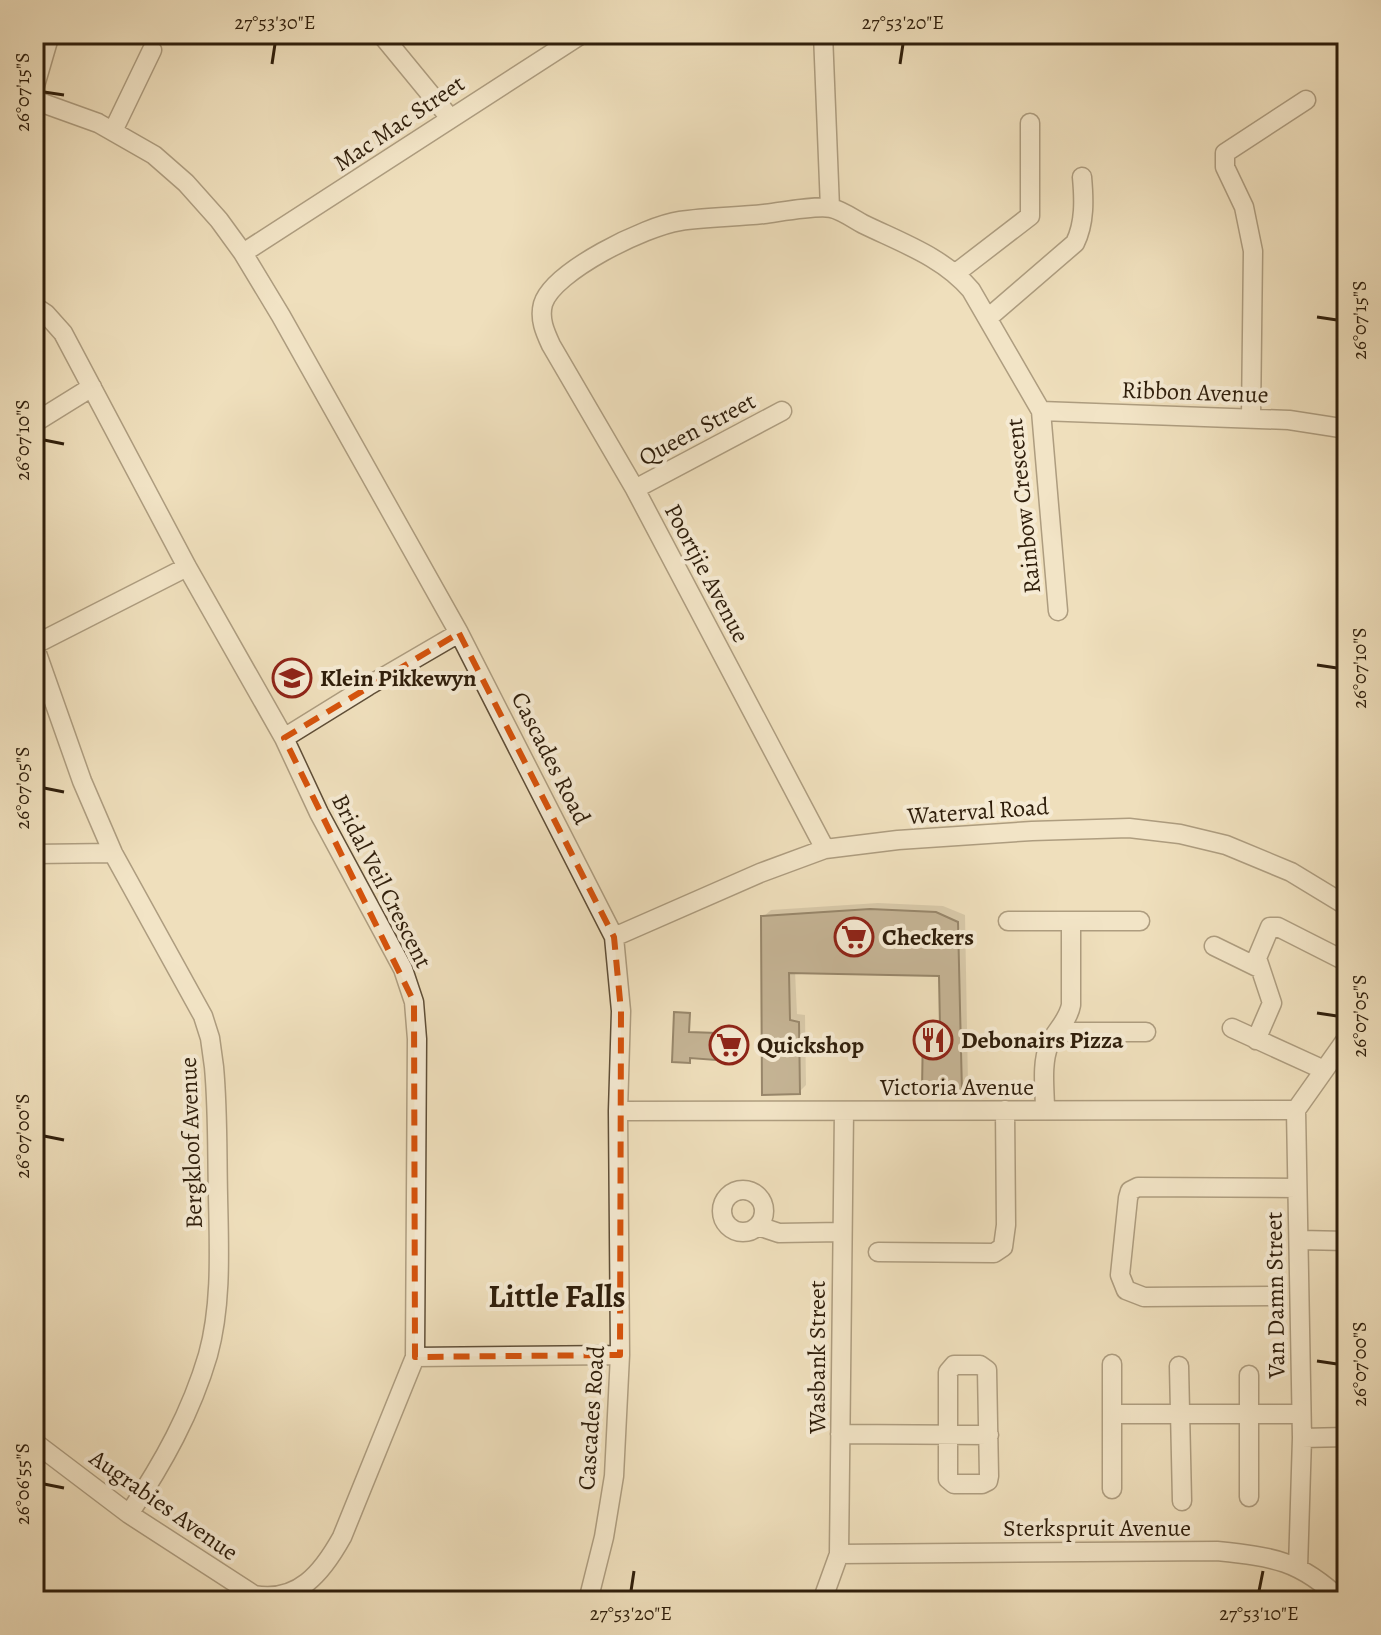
<svg xmlns="http://www.w3.org/2000/svg" width="1381" height="1635" font-family="Alegreya,serif">
	<style>
		.shadow { fill: #0003 }
		.building { fill: #938267; stroke: #2f1e0b; stroke-width: 2 }
		.lines { fill: none; stroke-linecap: round; stroke-linejoin: round }
		.street-casing { stroke: #5f4e37; stroke-width: 21 }
		.street { stroke: #f5ead3; stroke-width: 18 }
		.marked { fill: none; stroke: #d6530c; stroke-width: 6; stroke-dasharray: 16 10; stroke-linejoin: round }
		.ticks { fill: none; stroke: #2f1e0b; stroke-width: 3 }
		.labels { text-anchor: middle; stroke-width: 8; stroke-linejoin: round; paint-order: stroke }
		.street-label { font-size: 24px; fill: #2f1e0b; stroke: #f5ead3 }
		.poi-label { font-size: 24px; font-weight: bold; fill: #2f1e0b; stroke: #f5ead3; text-anchor: start }
		.district-label { font-size: 32px; font-weight: bold; fill: #2f1e0b; stroke: #f5ead3 }
		.neatline { fill: none; stroke: #2f1e0b; stroke-width: 3 }
		.ticks-label { font-size: 20px; text-anchor: middle; fill: #2f1e0b }
	</style>
	<rect width="100%" height="100%" fill="#efdfbc"/>
	<filter id="stains"><feTurbulence type="fractalNoise" baseFrequency=".0025" numOctaves="4"/><feColorMatrix values="0 0 0 0 .2 0 0 0 0 .09 0 0 0 0 .02 0 0 0 .5 -.17"/></filter>
	<radialGradient id="worn" r=".72"><stop offset=".6" stop-color="#630" stop-opacity="0"/><stop offset="1" stop-color="#630" stop-opacity=".3"/></radialGradient>
	<path class="shadow" d="M878,903L943,906L965,915L968,1084L961,1091L925,1028L932,1021L942,1020L940,974L795,971L797,1014L805,1015L806,1085L799,1092L763,917L771,910Z"/>
	<path class="building" d="M870,909L936,912L958,922L962,1093L922,1091L923,1027L940,1026L939,976L789,973L790,1020L799,1022L800,1094L762,1095L761,916Z
		M674,1012L690,1013L689,1032L717,1033L716,1060L690,1058V1063L672,1062Z"/>
	<g class="lines">
		<defs>
			<path id="street" d="M381,34L450,118
				M823,34L830,208
				M34,89L50,34
				M34,100L98,123L154,155L186,183L219,220L243,253L281,316L459,633L614,937L621,1011L618,1111L620,1355L614,1476L604,1537L588,1601
				M113,131L152,50
				M243,253L582,34
				M956,273L1030,216V123
				M34,306L46,314L63,333L187,567L284,738L319,813L403,969L414,1002L417,1039L415,1357L342,1537C322,1573 298,1603 254,1595L129,1514L34,1442
				M988,318L1075,243C1085,223 1084,199 1082,177
				M1041,411L1289,420L1347,429
				M1251,418L1253,251L1244,207L1225,167V153L1306,100
				M34,423L92,387
				M635,489L782,411
				M34,645L82,781L113,853L203,1016L210,1038L214,1067C218,1110 217,1153 218,1196C219,1248 222,1304 208,1355C191,1413 163,1463 129,1514
				M34,645L187,567
				M284,738L368,686L459,633
				M825,849L635,489L551,345C545,332 539,319 543,304C553,271 646,226 680,221C707,217 736,217 764,214C780,212 817,205 831,208C841,210 854,219 863,224C902,243 943,257 971,290L1041,411L1058,611
				M34,854L113,853
				M1008,921H1140
				M614,937L760,873L825,849L898,840L1032,831L1129,828L1180,834L1226,845L1291,872L1347,906
				M1214,946L1259,968
				M1232,1028L1324,1070
				M1058,1032H1146
				M1256,1040L1272,1003L1257,958L1270,927H1278L1347,962
				M1045,1110C1045,1090 1041,1064 1049,1045C1056,1030 1068,1021 1071,1005V921
				M618,1111L1296,1110
				M722 1211a21 21 0 1 1 42 0a21 21 0 1 1-42 0Z
				M758,1226L779,1233L842,1232
				M1300,1240L1347,1241
				M878,1252L994,1253L1003,1247L1006,1225L1005,1110
				M1271,1296L1144,1297L1126,1290L1120,1275L1128,1198L1130,1191L1138,1187L1297,1188
				M415,1357L620,1355
				M1112,1364V1489
				M954,1365H980L987,1370L989,1476L988,1481L982,1484H954L948,1479V1372Z
				M1179,1366L1182,1501
				M1249,1375V1497
				M1113,1414H1300
				M840,1434L989,1435
				M1302,1438L1347,1437
				M839,1554L1217,1551C1273,1557 1300,1560 1342,1601
				M1298,1568L1302,1438L1296,1110L1347,1038
				M822,1601L839,1554L844,1111"/>
		</defs>
		<use href="#street" class="street-casing"/>
		<use href="#street" class="street"/>
	</g>
	<path d="M0 0H1381V1635H0ZM459,633L614,937L621,1011L620,1355L415,1357L414,1002L284,738Z" fill="#efdfbc" fill-opacity=".55" fill-rule="evenodd"/>
	<path class="marked" d="M459,633L614,937L621,1011L620,1355L415,1357L414,1002L284,738Z"/>
	<path class="ticks" d="M272,64L275,44M900,64L903,44M44,92L64,95M1317,317L1337,320M44,440L64,444M1317,665L1337,668M44,788L64,792M1317,1013L1337,1016M44,1136L64,1140M1317,1361L1337,1364M44,1484L64,1488M631,1591L634,1571M1259,1591L1263,1571"/>
	<defs>
		<symbol id="school-ring" viewBox="-11 -11 22 22"><circle r="9.5" fill="#f5ead3" stroke="#8f2418" stroke-width="1.5"/><path d="M0-5L7-2L0 1L-7-2ZM-4 1L0 2.5L4 1V4Q0 6-4 4Z" fill="#8f2418"/></symbol>
		<symbol id="supermarket-ring" viewBox="-11 -11 22 22"><circle r="9.5" fill="#f5ead3" stroke="#8f2418" stroke-width="1.5"/><path d="M-6-5.5h2.5l.6 2H6L4.5 2H-2.5L-4.4-4H-6ZM-1.5 3.2a1.3 1.3 0 1 0 .1 0ZM3 3.2a1.3 1.3 0 1 0 .1 0Z" fill="#8f2418"/></symbol>
		<symbol id="restaurant-ring" viewBox="-11 -11 22 22"><circle r="9.5" fill="#f5ead3" stroke="#8f2418" stroke-width="1.5"/><path d="M-5-6h1v4h1v-4h1v4h1v-4h1v5L-1.5 .5V6h-2V.5L-5-1ZM5-6V6H3V1.5H1.5Q1.5-4 5-6Z" fill="#8f2418"/></symbol>
	</defs>
	<g fill-rule="evenodd">
		<use href="#school-ring" x="270" y="656" width="44" height="44"/>
		<use href="#supermarket-ring" x="832" y="915" width="44" height="44"/>
		<use href="#restaurant-ring" x="911" y="1018" width="44" height="44"/>
		<use href="#supermarket-ring" x="707" y="1023" width="44" height="44"/>
	</g>
	<g class="labels">
		<g class="street-label">
			<text transform="translate(399 123) rotate(-34)" y="8">Mac Mac Street</text>
			<text transform="translate(1195 392) rotate(2)" y="8">Ribbon Avenue</text>
			<text transform="translate(697 429) rotate(-28)" y="8">Queen Street</text>
			<text transform="translate(1023 506) rotate(-96)" y="8">Rainbow Crescent</text>
			<text transform="translate(707 573) rotate(62)" y="8">Poortjie Avenue</text>
			<text transform="translate(551 758) rotate(63)" y="8">Cascades Road</text>
			<text transform="translate(978 811) rotate(-4)" y="8">Waterval Road</text>
			<text transform="translate(382 881) rotate(63)" y="8">Bridal Veil Crescent</text>
			<text x="957" y="1095">Victoria Avenue</text>
			<text transform="translate(191 1143) rotate(-92)" y="8">Bergkloof Avenue</text>
			<text transform="translate(1275 1295) rotate(-91)" y="8">Van Damn Street</text>
			<text transform="translate(817 1357) rotate(-90)" y="8">Wasbank Street</text>
			<text transform="translate(591 1418) rotate(-86)" y="8">Cascades Road</text>
			<text transform="translate(164 1505) rotate(35)" y="8">Augrabies Avenue</text>
			<text x="1097" y="1536">Sterkspruit Avenue</text>
		</g>
		<g class="poi-label">
			<text x="320" y="686">Klein Pikkewyn</text>
			<text x="882" y="945">Checkers</text>
			<text x="961" y="1048">Debonairs Pizza</text>
			<text x="757" y="1053">Quickshop</text>
		</g>
		<g class="district-label">
			<text x="557" y="1307">Little Falls</text>
		</g>
	</g>
	<rect width="1381" height="1635" fill="none" stroke="#efdfbc" stroke-width="88"/>
	<rect x="44" y="44" width="1293" height="1547" class="neatline"/>
	<g class="ticks-label">
		<text x="275" y="29">27°53'30"E</text>
		<text x="903" y="29">27°53'20"E</text>
		<text transform="translate(22 92) rotate(-90)" y="7">26°07'15"S</text>
		<text transform="translate(1359 320) rotate(-90)" y="7">26°07'15"S</text>
		<text transform="translate(22 440) rotate(-90)" y="7">26°07'10"S</text>
		<text transform="translate(1359 668) rotate(-90)" y="7">26°07'10"S</text>
		<text transform="translate(22 788) rotate(-90)" y="7">26°07'05"S</text>
		<text transform="translate(1359 1016) rotate(-90)" y="7">26°07'05"S</text>
		<text transform="translate(22 1136) rotate(-90)" y="7">26°07'00"S</text>
		<text transform="translate(1359 1364) rotate(-90)" y="7">26°07'00"S</text>
		<text transform="translate(22 1484) rotate(-90)" y="7">26°06'55"S</text>
		<text x="631" y="1620">27°53'20"E</text>
		<text x="1259" y="1620">27°53'10"E</text>
	</g>
	<rect width="100%" height="100%" filter="url(#stains)"/>
	<rect width="100%" height="100%" fill="url(#worn)"/>
</svg>
